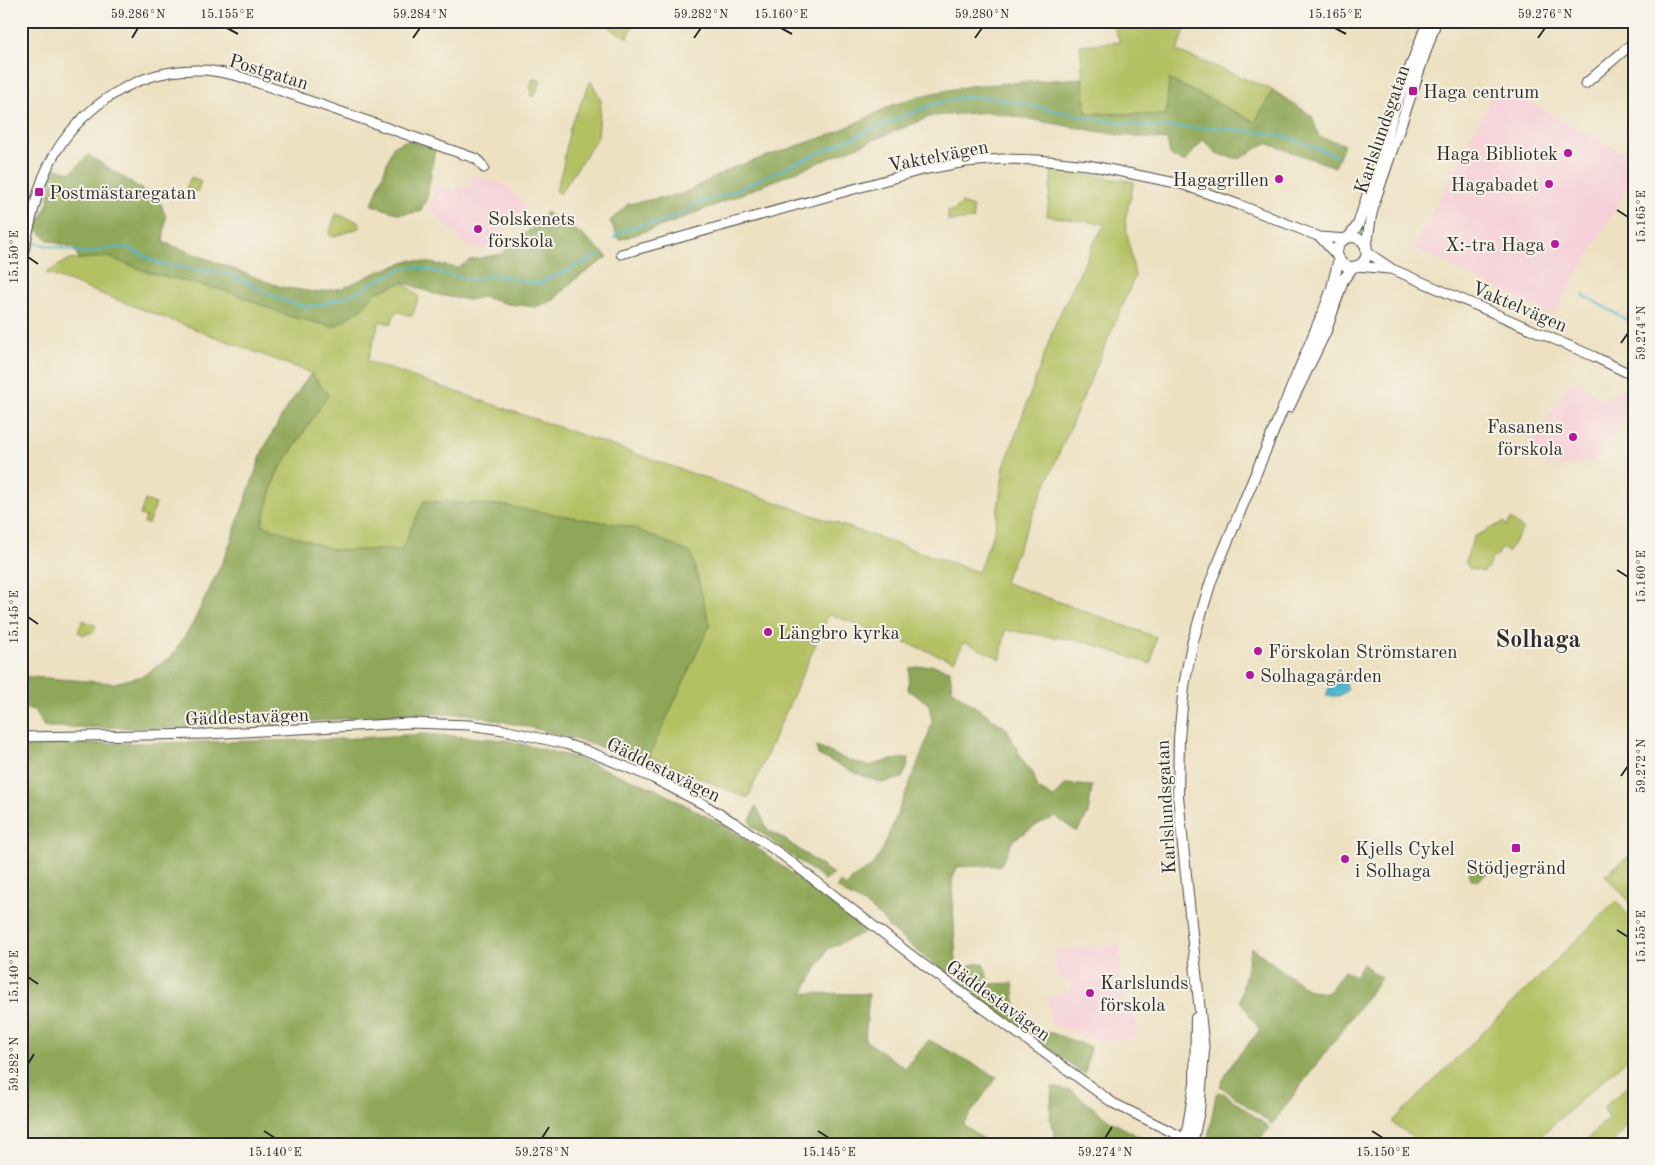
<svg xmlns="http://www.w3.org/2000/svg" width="1655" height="1165" font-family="'Old Standard TT',serif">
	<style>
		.built { fill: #f6cfd8 }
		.green { fill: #b4c163; stroke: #707647 }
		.forest { fill: #8fa759; stroke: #5d6942 }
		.water { fill: #4eb5cc; stroke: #3c707c }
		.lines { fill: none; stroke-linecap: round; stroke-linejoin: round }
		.stream { stroke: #4eb5cc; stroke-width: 2 }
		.tertiary-casing { stroke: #484642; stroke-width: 11 }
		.secondary-casing { stroke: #484642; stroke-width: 12 }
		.tertiary { stroke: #fff; stroke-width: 9 }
		.secondary { stroke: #fff; stroke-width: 10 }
		.ticks { fill: none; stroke: #2b2b2b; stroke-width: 2 }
		.poi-dot { fill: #b5179e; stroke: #f7f3e8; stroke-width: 2 }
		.labels { text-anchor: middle; stroke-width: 4; stroke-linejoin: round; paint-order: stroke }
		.street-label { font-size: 19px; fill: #2b2b2b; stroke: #f7f3e8 }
		.poi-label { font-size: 19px; fill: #2b2b2b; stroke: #f7f3e8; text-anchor: start }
		.district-label { font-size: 24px; font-weight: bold; fill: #2b2b2b; stroke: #f7f3e8 }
		.neatline { fill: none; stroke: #2b2b2b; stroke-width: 2 }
		.ticks-label { font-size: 12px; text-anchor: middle; fill: #2b2b2b }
	</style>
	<rect width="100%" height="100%" fill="#f7f3e8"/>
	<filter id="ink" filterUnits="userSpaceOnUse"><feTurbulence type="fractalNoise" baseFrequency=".02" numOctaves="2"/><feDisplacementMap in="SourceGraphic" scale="10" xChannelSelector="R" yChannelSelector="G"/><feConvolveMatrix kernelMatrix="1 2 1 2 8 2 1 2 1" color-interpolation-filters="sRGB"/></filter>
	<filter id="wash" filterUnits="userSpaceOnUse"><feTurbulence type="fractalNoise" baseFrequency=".0096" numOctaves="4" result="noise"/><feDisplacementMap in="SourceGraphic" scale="20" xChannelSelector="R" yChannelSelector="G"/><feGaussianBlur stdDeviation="1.12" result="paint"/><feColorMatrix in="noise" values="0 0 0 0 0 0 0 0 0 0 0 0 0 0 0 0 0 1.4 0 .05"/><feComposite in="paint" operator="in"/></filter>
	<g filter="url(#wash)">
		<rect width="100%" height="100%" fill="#ede1c2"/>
		<path class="built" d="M1498,86L1634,158V177L1553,316L1413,248Z
			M473,174L506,185L527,206L490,249L470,248L428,209L437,184L455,192L458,185L468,188Z
			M1571,380L1604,400L1629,385L1634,388V408L1594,460L1567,467L1546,464L1533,458L1527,452Z
			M1120,944L1124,1006H1133L1135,1012L1137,1038L1102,1042L1050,1023L1048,995L1068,992L1073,987L1058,975L1054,955L1058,950Z"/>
		<path class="green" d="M612,21H634L628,38L611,29Z
			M1111,21H1188L1177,51L1273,90L1255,122L1170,80L1166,115L1086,113L1080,45L1120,42Z
			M533,79L541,81L534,97L530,95L532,91L530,87Z
			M591,81L601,100L598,137L560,194L556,191L563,166L570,127Z
			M1052,169L1134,182L1125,221L1135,276L1004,582L1156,637L1151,664L1082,641L1005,630L1001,659L964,642L954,661L829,614L748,798L395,650L256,546L276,475L328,395L311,373L46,273L68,260L108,257L151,273L230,292L288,316L362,308L375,293L403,282L419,297L412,316L396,311L391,324L380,321L367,361L978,572L995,529L1004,467L1056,322L1096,239L1105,224L1047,216Z
			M191,177L201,181L197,192L186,188Z
			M961,203L973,207V218L975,219L948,221V211L955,210Z
			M336,214L359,222L361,224L359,228L332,237L329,234Z
			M145,500L156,504L148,524L144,523L146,517L140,515Z
			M1511,519L1523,529L1508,552L1502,548L1498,555L1492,558L1487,569L1483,572L1470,569L1465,562L1474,537L1504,522L1506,526Z
			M83,620L96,626L94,632L84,635L78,632Z
			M1634,852V906L1605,875Z
			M1616,901L1634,921V1053L1531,1144H1421L1392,1122Z
			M1633,1081V1117L1612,1144H1584L1597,1128L1608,1120L1604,1107Z"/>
		<path class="forest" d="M1082,78L1086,113L1166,115L1169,79L1255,122L1273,90L1312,116L1319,137L1344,144L1335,167L1266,143L1239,159L1217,154L1203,140L1185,162L1170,155L1167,140L1118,135L989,112L932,116L671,223L619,240L610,221L628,204L682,194L732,168L835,133L890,106L919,96L968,86Z
			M408,140L435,149L427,198L420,212L400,214L372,205L393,146Z
			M88,155L159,200L166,217L163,242L281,287L314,292L343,288L377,272L412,260L458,268L470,260L501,254L533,227L546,212L581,234L608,257L574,280L554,300L536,307L508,304L483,297L468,300L434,294L403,282L375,293L362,308L334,327L288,316L230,292L151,273L108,257L79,259L74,248L49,241L36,229L48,203L54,168L71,172Z
			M311,373L328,395L276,474L262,525L335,550H401L424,501L500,505L632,527L691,553L710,625L646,763L595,745L542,730L467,714H398L269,725L243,716L191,728L44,727L35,710L21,708V676L114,683L143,676L172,656L193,623L227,552L263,450L284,412Z
			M932,665L950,670L952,690L1007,729L1024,763L1033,773L1038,789L1054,798L1066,784L1092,786L1088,814L1077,832L1056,817L1040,823L1013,840L1001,865L957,867L952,881L956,963L951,978L887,926C876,905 853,902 837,887L840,882L846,887L855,876L871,867L883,849L924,748L932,722L929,704L908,690L910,668Z
			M426,734L505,740L573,757L658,790L738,834L869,930L828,949L803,993L869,994L865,1040L905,1068L929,1040L997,1077L963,1124L990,1144H21V745L321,740Z
			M816,746L847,760L868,766L891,760L909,758L907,768L902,778L881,783L856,773L818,755Z
			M756,806L768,830L783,838L833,874L826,881L753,827L750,821Z
			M1475,865L1490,870L1478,881L1472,880L1469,874L1470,869Z
			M1251,947L1310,991L1328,993L1344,971L1355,976L1363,964L1381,978L1272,1124L1220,1086L1232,1063L1260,1030L1240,1001Z
			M983,963L990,984L1013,983L1016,1009L1036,1027L1030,1035L957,982L970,965Z
			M1045,1032L1052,1033L1090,1047L1085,1074L1038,1041Z
			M1052,1087L1072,1091L1109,1120L1152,1144H1050L1055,1136L1050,1119Z
			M1218,1092L1225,1094L1270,1128L1255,1144H1211L1208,1138L1216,1094Z"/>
		<path class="water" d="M1337,673H1347L1349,675L1350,679L1345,682L1348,690L1339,696H1326L1333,677Z"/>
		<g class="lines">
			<path class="stream" d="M614,238L620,232L651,222L659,223L684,213L694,205L727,194L868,131L926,107L952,99L978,97L996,98L1100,120L1152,127L1216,128L1266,133L1291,138L1336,156
				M29,242L85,253L115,248L127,247L160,264L229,274L278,298L304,307L321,305L356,293L372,283L402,269L417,267L467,279H478L494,275L538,284L600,255
				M1583,295L1634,324"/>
		</g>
	</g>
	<g filter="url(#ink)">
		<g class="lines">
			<defs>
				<path id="tertiary" d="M1585,84L1634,42
					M1320,237L1338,257
					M1367,252L1392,269L1595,357L1634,376
					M621,254L922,170L966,162L1003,159L1038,160L1088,165L1181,184L1240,205L1320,237L1346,239
					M21,263C28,235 33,205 43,178C68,115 131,68 200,70C213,70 225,73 238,76L477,159L484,168
					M1357,266L1389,269
					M21,737L207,734L410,723L469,725L504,730L565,744L585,750L653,778L703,804L735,823L782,855L924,965L1113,1103L1190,1141"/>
				<path id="secondary" d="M1337 252a15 15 0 1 1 30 0a15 15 0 1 1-30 0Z
					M1348,238L1358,225L1396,105L1428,21
					M1366,249L1371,216L1375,200L1436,21
					M1289,407L1326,331L1343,280L1353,267
					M1185,1144L1195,1083L1196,1018
					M1192,1144L1199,1111L1204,1051L1178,796L1179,738L1184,686L1192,644L1211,581L1326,305L1332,288L1339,258"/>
			</defs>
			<use href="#tertiary" class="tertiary-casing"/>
			<use href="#secondary" class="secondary-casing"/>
			<use href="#tertiary" class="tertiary"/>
			<use href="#secondary" class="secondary"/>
		</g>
	</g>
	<path class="ticks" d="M227,28L238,34M781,28L792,34M1335,28L1346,34M132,38L138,28M413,38L420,28M694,38L701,28M975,38L982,28M1538,38L1545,28M1617,210L1628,217M28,257L38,264M1621,343L1628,333M1617,570L1628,577M28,617L38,624M1621,776L1628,766M1617,930L1628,937M28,977L38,984M28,1064L34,1054M264,1131L275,1138M818,1131L829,1138M1372,1131L1383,1138M542,1138L549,1127M1105,1138L1112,1127"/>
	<g class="poi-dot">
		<rect x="1408" y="86" width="10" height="10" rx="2.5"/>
		<circle cx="1568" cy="153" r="5"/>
		<circle cx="1279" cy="179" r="5"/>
		<circle cx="1549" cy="184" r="5"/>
		<rect x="34" y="187" width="10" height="10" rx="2.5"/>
		<circle cx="478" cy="229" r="5"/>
		<circle cx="1555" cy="244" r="5"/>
		<circle cx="1573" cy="437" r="5"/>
		<circle cx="768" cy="632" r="5"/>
		<circle cx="1258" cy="651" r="5"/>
		<circle cx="1250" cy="675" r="5"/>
		<rect x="1511" y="843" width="10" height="10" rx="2.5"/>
		<circle cx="1345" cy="859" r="5"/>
		<circle cx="1090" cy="993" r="5"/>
	</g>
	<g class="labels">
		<g class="street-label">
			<text transform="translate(269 71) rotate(17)" y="7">Postgatan</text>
			<text transform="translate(1381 129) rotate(-71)" y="7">Karlslundsgatan</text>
			<text transform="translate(938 155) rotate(-11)" y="7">Vaktelvägen</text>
			<text transform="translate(1520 306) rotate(23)" y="7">Vaktelvägen</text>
			<text transform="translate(247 716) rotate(-2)" y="7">Gäddestavägen</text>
			<text transform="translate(664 769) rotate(26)" y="7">Gäddestavägen</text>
			<text transform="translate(1165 807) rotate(-93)" y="7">Karlslundsgatan</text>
			<text transform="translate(999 1000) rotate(36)" y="7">Gäddestavägen</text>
		</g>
		<g class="poi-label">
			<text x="1423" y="98">Haga centrum</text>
			<text x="1558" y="160" text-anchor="end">Haga Bibliotek</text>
			<text x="1269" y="186" text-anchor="end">Hagagrillen</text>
			<text x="1539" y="191" text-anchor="end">Hagabadet</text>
			<text x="49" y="199">Postmästaregatan</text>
			<text x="488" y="225">Solskenets<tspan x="488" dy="22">förskola</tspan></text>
			<text x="1545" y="251" text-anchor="end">X:-tra Haga</text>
			<text x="1563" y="433" text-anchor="end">Fasanens<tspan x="1563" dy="22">förskola</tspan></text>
			<text x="778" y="639">Längbro kyrka</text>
			<text x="1268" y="658">Förskolan Strömstaren</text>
			<text x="1260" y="682">Solhagagården</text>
			<text x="1355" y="855">Kjells Cykel<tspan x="1355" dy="22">i Solhaga</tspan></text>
			<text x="1516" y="874" text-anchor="middle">Stödjegränd</text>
			<text x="1100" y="989">Karlslunds<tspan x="1100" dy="22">förskola</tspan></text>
		</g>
		<g class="district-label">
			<text x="1538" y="647">Solhaga</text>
		</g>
	</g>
	<rect width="1655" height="1165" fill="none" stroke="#f7f3e8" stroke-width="55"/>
	<rect x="28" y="28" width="1600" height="1110" class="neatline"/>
	<g class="ticks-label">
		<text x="138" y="18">59.286°N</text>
		<text x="227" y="18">15.155°E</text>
		<text x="420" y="18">59.284°N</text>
		<text x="701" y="18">59.282°N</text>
		<text x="781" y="18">15.160°E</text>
		<text x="982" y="18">59.280°N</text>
		<text x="1335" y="18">15.165°E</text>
		<text x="1545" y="18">59.276°N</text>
		<text transform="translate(1641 217) rotate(-90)" y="4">15.165°E</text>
		<text transform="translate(14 257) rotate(-90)" y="4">15.150°E</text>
		<text transform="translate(1641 333) rotate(-90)" y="4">59.274°N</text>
		<text transform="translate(1641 577) rotate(-90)" y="4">15.160°E</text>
		<text transform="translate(14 617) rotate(-90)" y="4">15.145°E</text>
		<text transform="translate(1641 766) rotate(-90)" y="4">59.272°N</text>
		<text transform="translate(1641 937) rotate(-90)" y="4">15.155°E</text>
		<text transform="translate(14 977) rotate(-90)" y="4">15.140°E</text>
		<text transform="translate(14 1064) rotate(-90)" y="4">59.282°N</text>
		<text x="275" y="1156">15.140°E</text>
		<text x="542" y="1156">59.278°N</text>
		<text x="829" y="1156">15.145°E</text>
		<text x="1105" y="1156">59.274°N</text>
		<text x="1383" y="1156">15.150°E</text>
	</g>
</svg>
